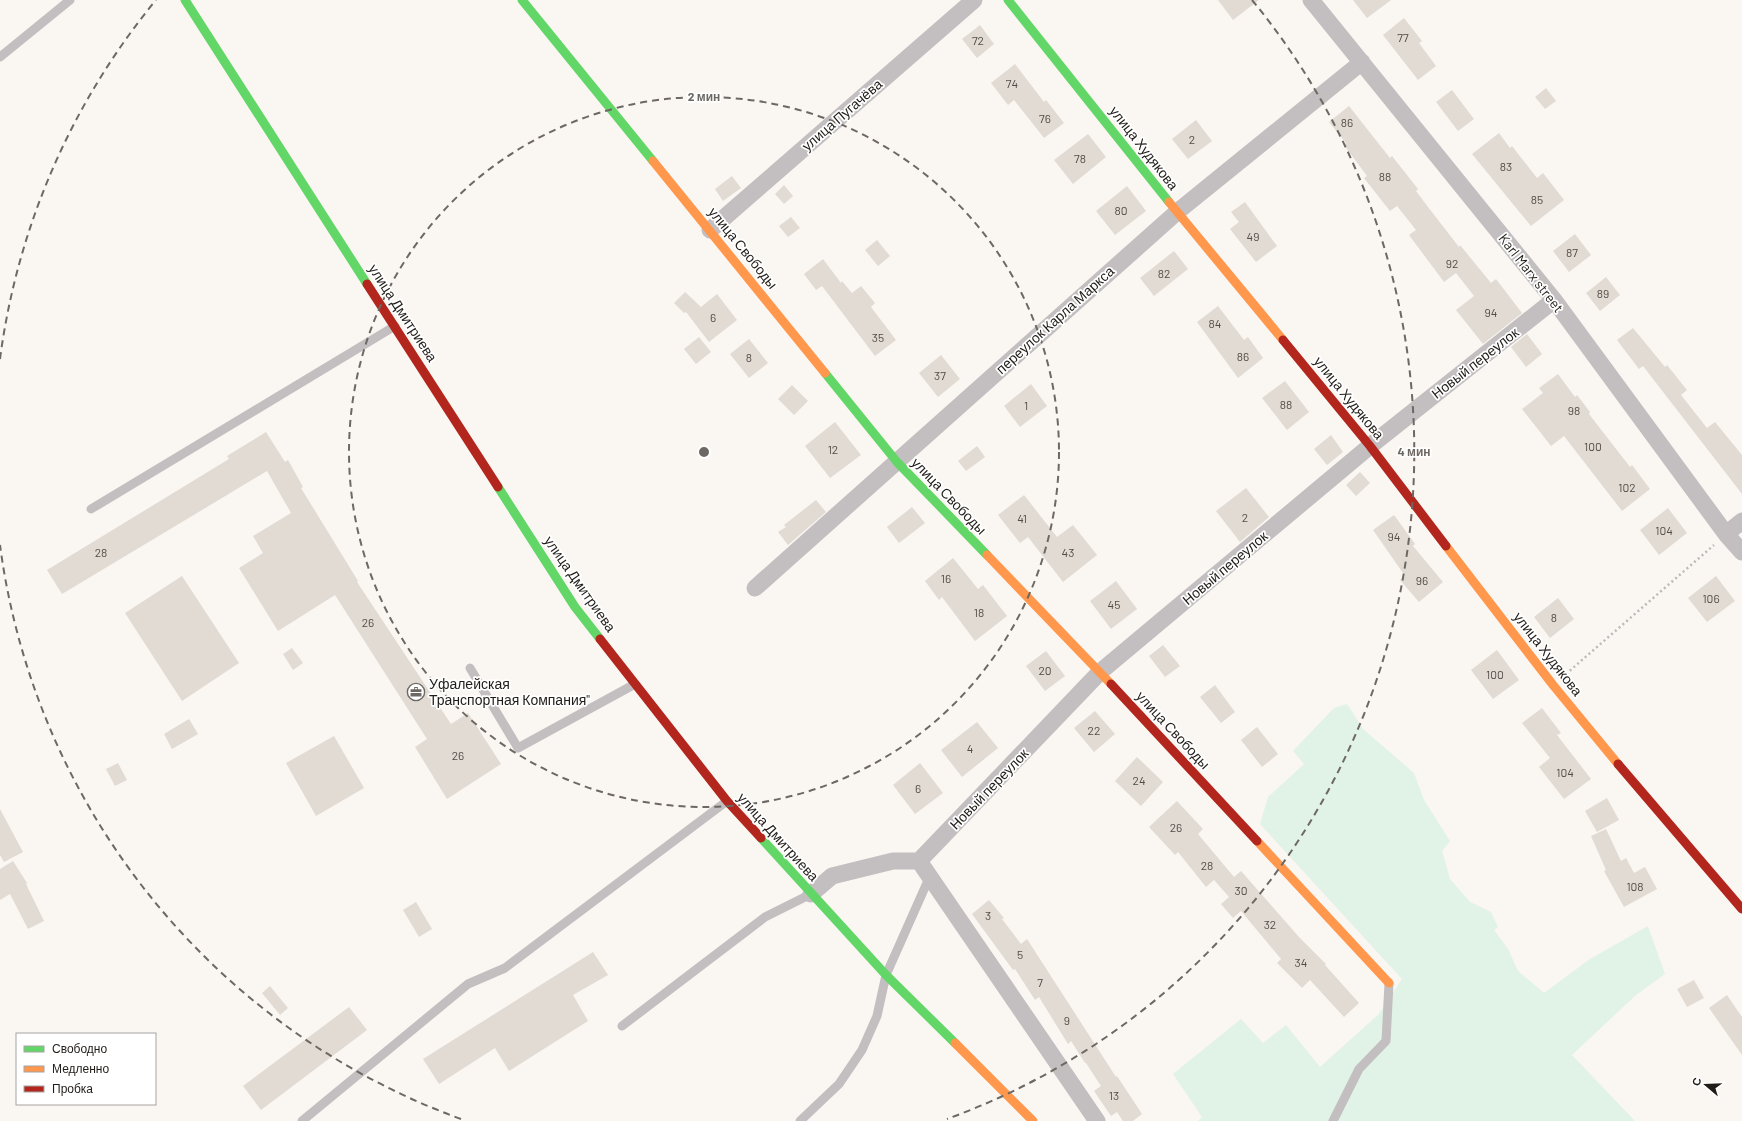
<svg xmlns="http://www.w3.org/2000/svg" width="1742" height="1121" font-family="Barlow,sans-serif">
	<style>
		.green { fill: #e1f2e6 }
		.building { fill: #e1dbd3 }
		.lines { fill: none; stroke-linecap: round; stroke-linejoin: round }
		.path { stroke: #bcb9b8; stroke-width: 2.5; stroke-dasharray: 2 3; stroke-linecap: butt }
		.lane { stroke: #c3bec0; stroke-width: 9 }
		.street { stroke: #c3bec0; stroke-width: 17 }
		.fast { stroke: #63d668; stroke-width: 9 }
		.slow { stroke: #ff974d; stroke-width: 9 }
		.jam { stroke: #b3261e; stroke-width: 9 }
		.ring { fill: none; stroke: #6d6864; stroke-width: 2; stroke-dasharray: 7 5 }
		.labels { text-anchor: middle; stroke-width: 3.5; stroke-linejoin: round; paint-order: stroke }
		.number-label { font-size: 12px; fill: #514c47 }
		.street-label { font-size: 14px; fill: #211c18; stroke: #fff }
		.poi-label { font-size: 14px; fill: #211c18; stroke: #fff; text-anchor: start }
		.centre { fill: #6d6864; stroke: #fff; stroke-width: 2 }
		.ring-label { font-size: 12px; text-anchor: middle; font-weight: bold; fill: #6d6864; stroke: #fff; stroke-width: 3.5; stroke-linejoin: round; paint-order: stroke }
	</style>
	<rect width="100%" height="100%" fill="#faf6f2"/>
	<path class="green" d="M1347,704L1363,729L1414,773L1424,800L1450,841L1442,851L1450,879L1470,902L1491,912L1498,927L1494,930L1508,949L1518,971L1544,993L1590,959L1648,926L1665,974L1636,995L1572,1055L1635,1121H1198L1202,1117L1173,1074L1241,1019L1263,1043L1286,1025L1320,1067L1379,1014L1402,979L1260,824L1268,797L1304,764L1293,751L1334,708Z"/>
	<path class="building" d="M1218,0H1259L1233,20Z
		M1353,0H1391L1367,18Z
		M1404,18L1422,41L1419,43L1436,66L1418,80L1383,35Z
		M980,25L994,44L977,58L962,39Z
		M1015,64L1044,102L1046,100L1064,123L1044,138L1014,100L1008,105L991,83Z
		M1546,88L1556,101L1545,109L1535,97Z
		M1452,90L1474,119L1458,131L1436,102Z
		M1349,106L1390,158L1392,156L1418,189L1416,191L1428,207L1459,247L1460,245L1491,283L1496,279L1522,313L1483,344L1456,310L1474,296L1456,273L1444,282L1409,235L1416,230L1397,206L1390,211L1364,178L1367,176L1344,145L1346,143L1329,122Z
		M1196,120L1212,141L1188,159L1172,139Z
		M1499,133L1510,148L1512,146L1537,178L1543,173L1564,200L1531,226L1472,154Z
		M1088,134L1106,157L1073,184L1054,160Z
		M732,176L741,188L723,201L715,189Z
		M784,185L793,196L784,204L775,194Z
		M1127,186L1146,211L1115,235L1096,211Z
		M1245,202L1277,246L1256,262L1230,229L1239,222L1231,212Z
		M791,217L800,228L788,237L779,226Z
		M1575,234L1591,255L1569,272L1553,251Z
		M877,240L890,256L878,266L865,250Z
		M1174,251L1188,269L1154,296L1140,278Z
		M823,259L841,283L842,281L852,293L861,286L875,303L871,307L896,340L875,356L822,286L816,290L804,274Z
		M1606,277L1620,295L1600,311L1586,293Z
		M685,292L701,307L717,294L737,320L709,342L686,312L684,313L674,303Z
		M1218,306L1244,340L1248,337L1263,358L1238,378L1197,322Z
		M1633,328L1665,367L1667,365L1687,390L1681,395L1707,428L1715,422L1742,455V494L1643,366L1639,369L1617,340Z
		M1527,334L1542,354L1526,367L1511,347Z
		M699,337L711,352L696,364L684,349Z
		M749,339L768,363L749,378L730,354Z
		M941,355L960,379L938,397L919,373Z
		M1558,374L1575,397L1577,395L1590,412L1589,414L1630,467L1632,465L1650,489L1622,511L1564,436L1551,446L1522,409L1543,393L1539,388Z
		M1285,381L1309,412L1287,430L1262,398Z
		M1031,384L1047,406L1020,427L1004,406Z
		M792,385L808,401L794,415L778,399Z
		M835,422L861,455L830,478L805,446Z
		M266,432L285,462L288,460L303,487L301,488L358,581L357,582L451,724L468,713L501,764L447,799L415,747L427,739L335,595L278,631L239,568L263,553L253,536L291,513L267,471L62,594L47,570L229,459L227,456Z
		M1331,435L1343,452L1327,465L1314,449Z
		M977,446L985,457L966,471L958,461Z
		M1360,472L1370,483L1356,496L1346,485Z
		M1246,488L1269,517L1240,542L1216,511Z
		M1024,495L1057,537L1073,525L1097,555L1063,582L1028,537L1020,543L998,515Z
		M816,500L826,512L788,545L778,532L786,527L784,525Z
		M912,507L925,523L899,543L887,527Z
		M1668,508L1687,533L1659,555L1640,530Z
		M1394,515L1415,544L1413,546L1443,582L1419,602L1400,580L1405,576L1373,530Z
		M953,558L978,589L983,585L1007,616L975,641L942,597L939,600L925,581Z
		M182,576L239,663L182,701L125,613Z
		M1716,576L1735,601L1707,622L1688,598Z
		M1116,581L1137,609L1111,629L1090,601Z
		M1558,598L1574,619L1550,638L1534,617Z
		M1163,645L1180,666L1165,677L1149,656Z
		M292,648L303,663L293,670L283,654Z
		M1497,650L1519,680L1493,699L1471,670Z
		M1046,651L1065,676L1045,691L1026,666Z
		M1215,685L1235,712L1221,723L1200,697Z
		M1542,708L1561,733L1557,735L1591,779L1564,799L1539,767L1550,758L1522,723Z
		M1095,711L1115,734L1094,752L1074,728Z
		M189,719L198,734L172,749L164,734Z
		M977,722L998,748L962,777L941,750Z
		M1257,727L1278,754L1262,767L1241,740Z
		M334,736L364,788L316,816L286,763Z
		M1137,757L1163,782L1141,806L1115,781Z
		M118,763L127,780L115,786L106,769Z
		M920,763L943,793L915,814L893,785Z
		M1607,798L1619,820L1597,832L1585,811Z
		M1177,801L1203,829L1198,834L1234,877L1241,871L1299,937L1326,964L1325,965L1359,1003L1344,1017L1310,980L1302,988L1277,963L1281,959L1241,911L1233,918L1221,904L1229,897L1214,880L1206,887L1178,852L1175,855L1149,827Z
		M0,809L23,852L4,862L0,855Z
		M1606,829L1621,861L1626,858L1634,873L1645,867L1657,889L1624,907L1604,871L1606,870L1591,836Z
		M13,861L27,883L26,884L44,921L28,929L10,894L0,900V869Z
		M989,900L1004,918L1002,919L1021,944L1027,939L1116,1077L1117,1076L1142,1114L1133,1121H1123L1117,1112L1111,1116L1094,1091L1101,1086L1086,1063H1085L1071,1041L1068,1044L1039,997L1035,1000L1015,969L1013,970L972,914Z
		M416,902L432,929L419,937L403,910Z
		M593,952L608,975L573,995L588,1021L509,1071L495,1048L439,1084L423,1059Z
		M1694,980L1704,998L1687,1007L1677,989Z
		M270,986L288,1008L280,1015L262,993Z
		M1727,995L1742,1017V1055L1709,1008Z
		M349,1007L367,1030L261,1110L243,1086Z"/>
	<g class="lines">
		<path class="path" d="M1566,674L1714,545"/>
		<path class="lane" d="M0,57L70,0
			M91,509L395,326
			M470,668L518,748L635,684
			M622,1026L765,917L811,894
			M302,1121L468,984L505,968L727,801
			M800,1121L839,1084L862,1050L877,1016L886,975L930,876
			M1333,1121L1359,1069L1386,1041L1389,983"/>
		<path class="street" d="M1311,0L1554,300L1726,534L1742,552
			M710,230L974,0
			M1726,534L1742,521
			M755,588L1177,212L1362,62
			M919,861L1097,1121
			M811,894L832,876L893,861H919L1100,672L1370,446L1554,300"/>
		<path class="fast" d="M185,0L367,284
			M522,0L653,161
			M1008,0L1169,202
			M825,373L897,462L987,555
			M498,487L575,607L600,639
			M761,838L886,975L955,1043"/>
		<path class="slow" d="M653,161L825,373
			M1169,202L1283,340
			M1446,546L1553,685L1618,764
			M987,555L1111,684
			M1257,841L1389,983
			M955,1043L1033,1121"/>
		<path class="jam" d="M367,284L498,487
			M1283,340L1370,446L1446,546
			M600,639L727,801L761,838
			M1111,684L1257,841
			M1618,764L1742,909"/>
	</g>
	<g class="ring">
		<circle cx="704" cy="452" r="355"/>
		<path d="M461 1119A710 710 0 0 1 0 545M0 359A710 710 0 0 1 156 0M1252 0A710 710 0 0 1 947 1119"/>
	</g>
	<defs>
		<symbol id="office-ring" viewBox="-11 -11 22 22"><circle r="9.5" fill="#fff" stroke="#6d6864" stroke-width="1.5"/><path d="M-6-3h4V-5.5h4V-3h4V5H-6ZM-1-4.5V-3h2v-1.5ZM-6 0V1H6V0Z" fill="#6d6864"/></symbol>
	</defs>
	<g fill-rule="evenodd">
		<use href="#office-ring" x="406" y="682" width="20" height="20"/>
	</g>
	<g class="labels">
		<g class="number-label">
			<text x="1403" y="42">77</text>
			<text x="978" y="45">72</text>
			<text x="1012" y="88">74</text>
			<text x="1045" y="123">76</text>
			<text x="1347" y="127">86</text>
			<text x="1192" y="144">2</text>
			<text x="1080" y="163">78</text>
			<text x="1506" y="171">83</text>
			<text x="1385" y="181">88</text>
			<text x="1537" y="204">85</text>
			<text x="1121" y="215">80</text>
			<text x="1253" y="241">49</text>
			<text x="1572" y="257">87</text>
			<text x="1452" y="268">92</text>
			<text x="1164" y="278">82</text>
			<text x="1603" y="298">89</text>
			<text x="1491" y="317">94</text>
			<text x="713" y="322">6</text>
			<text x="1215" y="328">84</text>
			<text x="878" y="342">35</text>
			<text x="1243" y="361">86</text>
			<text x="749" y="362">8</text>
			<text x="940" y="380">37</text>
			<text x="1286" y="409">88</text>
			<text x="1026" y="410">1</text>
			<text x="1574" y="415">98</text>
			<text x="1593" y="451">100</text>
			<text x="833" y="454">12</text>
			<text x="1627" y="492">102</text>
			<text x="1245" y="522">2</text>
			<text x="1022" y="523">41</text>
			<text x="1664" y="535">104</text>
			<text x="1394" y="541">94</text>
			<text x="101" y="557">28</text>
			<text x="1068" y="557">43</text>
			<text x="946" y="583">16</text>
			<text x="1422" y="585">96</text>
			<text x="1711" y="603">106</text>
			<text x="1114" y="609">45</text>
			<text x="979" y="617">18</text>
			<text x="1554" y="622">8</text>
			<text x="368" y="627">26</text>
			<text x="1045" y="675">20</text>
			<text x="1495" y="679">100</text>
			<text x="1094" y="735">22</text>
			<text x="970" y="753">4</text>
			<text x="458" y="760">26</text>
			<text x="1565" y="777">104</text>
			<text x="1139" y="785">24</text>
			<text x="918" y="793">6</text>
			<text x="1176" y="832">26</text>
			<text x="1207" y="870">28</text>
			<text x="1635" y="891">108</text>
			<text x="1241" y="895">30</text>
			<text x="988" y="920">3</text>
			<text x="1270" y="929">32</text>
			<text x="1020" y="959">5</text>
			<text x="1301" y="967">34</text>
			<text x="1040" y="987">7</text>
			<text x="1067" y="1025">9</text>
			<text x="1114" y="1100">13</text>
		</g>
		<g class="street-label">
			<text transform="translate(842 115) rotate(-41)" y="5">улица Пугачёва</text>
			<text transform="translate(1144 148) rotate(52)" y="5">улица Худякова</text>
			<text transform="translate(743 248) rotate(51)" y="5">улица Свободы</text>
			<text transform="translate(1531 273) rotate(52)" y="5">Karl Marx street</text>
			<text transform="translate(403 313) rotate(57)" y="5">улица Дмитриева</text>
			<text transform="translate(1055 320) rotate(-42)" y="5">переулок Карла Маркса</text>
			<text transform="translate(1475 363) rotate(-38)" y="5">Новый переулок</text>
			<text transform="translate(1349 398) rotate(51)" y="5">улица Худякова</text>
			<text transform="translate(949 496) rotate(46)" y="5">улица Свободы</text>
			<text transform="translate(1225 568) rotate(-40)" y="5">Новый переулок</text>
			<text transform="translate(580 584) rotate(55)" y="5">улица Дмитриева</text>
			<text transform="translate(1548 654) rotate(52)" y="5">улица Худякова</text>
			<text transform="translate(1173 730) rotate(47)" y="5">улица Свободы</text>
			<text transform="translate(989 789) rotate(-46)" y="5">Новый переулок</text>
			<text transform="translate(778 837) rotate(48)" y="5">улица Дмитриева</text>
		</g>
		<g class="poi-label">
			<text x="429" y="689">Уфалейская<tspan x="429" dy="16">Транспортная Компания"</tspan></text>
		</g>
	</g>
	<circle cx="704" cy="452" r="6" class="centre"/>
	<g class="ring-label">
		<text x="704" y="101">2 мин</text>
		<text x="1414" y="456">4 мин</text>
	</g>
	<rect x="16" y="1033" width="140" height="72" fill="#ffffff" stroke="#a6a4a3"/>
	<rect x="24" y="1046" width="20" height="6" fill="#63d668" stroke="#a6a4a3"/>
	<text x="52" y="1053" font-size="12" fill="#211c18">Свободно</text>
	<rect x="24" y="1066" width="20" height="6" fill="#ff974d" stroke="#a6a4a3"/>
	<text x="52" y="1073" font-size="12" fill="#211c18">Медленно</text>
	<rect x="24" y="1086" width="20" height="6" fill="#b3261e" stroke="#a6a4a3"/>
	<text x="52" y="1093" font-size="12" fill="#211c18">Пробка</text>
	<g transform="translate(1706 1085) rotate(289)" stroke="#ffffff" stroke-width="3" paint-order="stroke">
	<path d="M0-3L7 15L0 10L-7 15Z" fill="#211c18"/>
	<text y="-6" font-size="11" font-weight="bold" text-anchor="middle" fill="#211c18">С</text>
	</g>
</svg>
